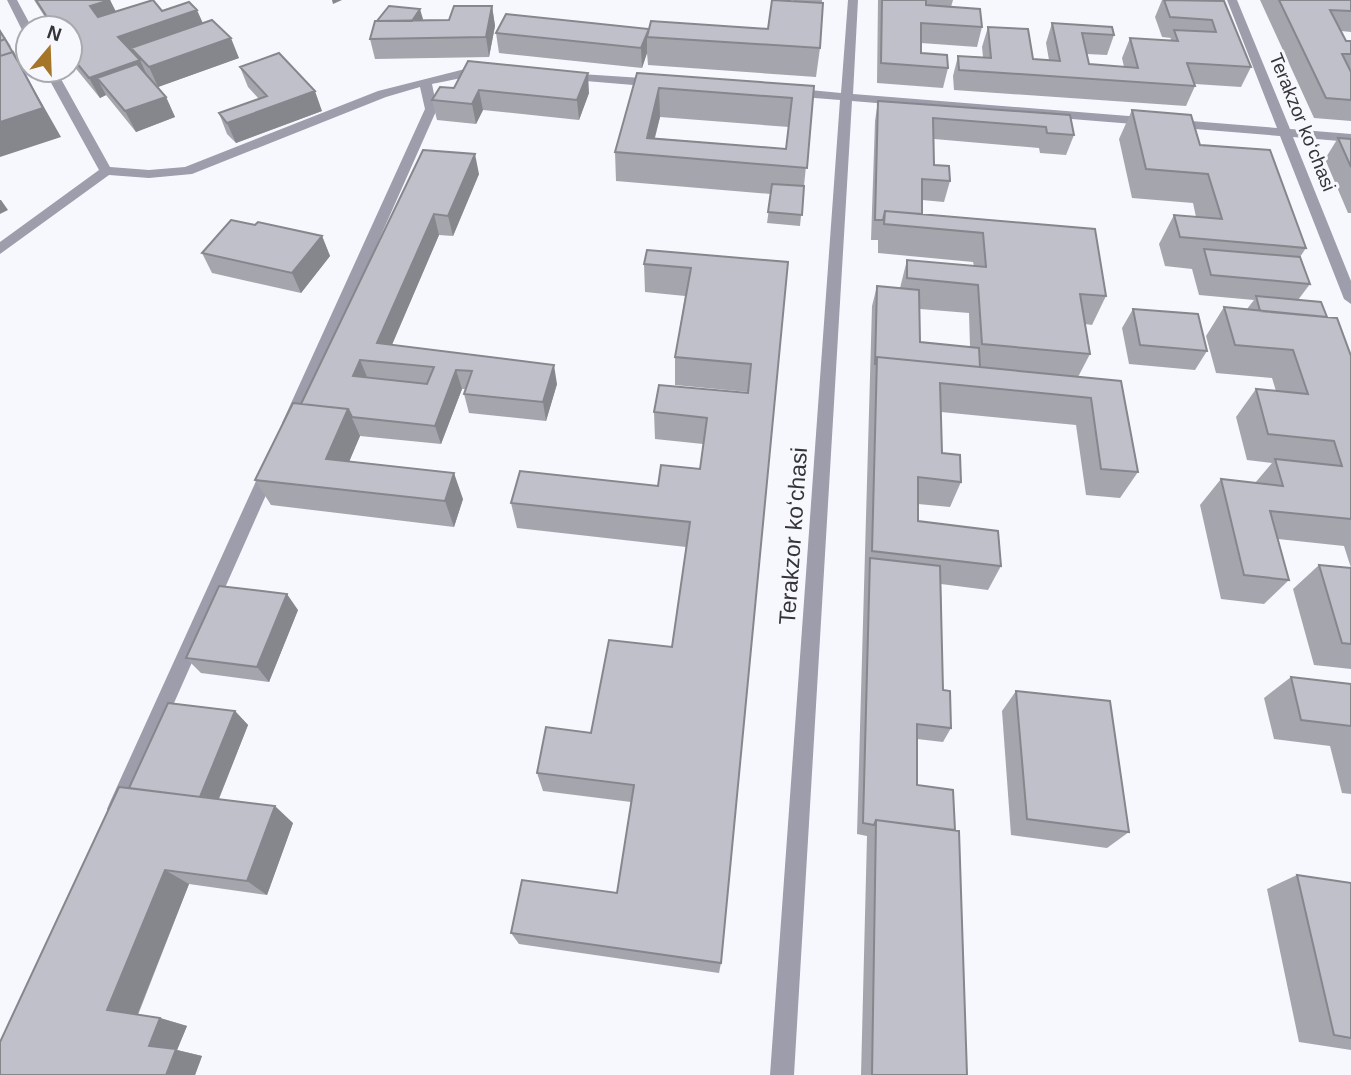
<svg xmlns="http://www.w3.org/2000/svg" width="1351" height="1075" font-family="Arial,sans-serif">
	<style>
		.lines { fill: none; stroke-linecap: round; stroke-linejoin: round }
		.minor { fill: #9d9dab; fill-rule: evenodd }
		.wall { fill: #a5a5ae; fill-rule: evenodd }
		.shaded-wall { fill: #86868d }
		.building { fill: #c0c0ca; stroke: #86868d; stroke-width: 2; fill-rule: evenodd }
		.labels { text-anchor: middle; stroke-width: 6; stroke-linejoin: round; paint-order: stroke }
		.far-street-label { font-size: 19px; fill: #353539; stroke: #f7f8fe }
		.street-label { font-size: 23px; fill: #353539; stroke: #f7f8fe }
	</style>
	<rect width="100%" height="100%" fill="#f7f8fe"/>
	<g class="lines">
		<path class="minor" d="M7,0H17L32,28H28V33L22,30Z
			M848,0H858L853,94L1277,128L1227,0H1237L1290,129L1351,134V142L1293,137L1351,281V304L1344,299L1280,136L852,101L794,1075H770L840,100L789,96L783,92L789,88L841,93Z
			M473,67L492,71C489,73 441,82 432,84L437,109L296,427H284L282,423L425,109L420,87L386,97L192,174L149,178L109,175L0,254V242L99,170L44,70H56L110,167L149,170L185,167L378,91Z
			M566,73L657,79L663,83L657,87L562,79V75Z
			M270,461L276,463L278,468L124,816L117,819L110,816L107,809L110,802L262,468L264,463Z"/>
	</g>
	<path class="wall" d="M34,0H110L116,12L162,11L203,23L239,58L158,87L166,97L175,117L136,132L106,95L100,98L73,65L70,60V28H52Z
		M794,0H822L820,48L816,77L648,65L647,53L642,68L499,53L496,33L649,29H768Z
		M878,0H953L951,7L982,27L977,47L921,43V53L948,68L943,88L877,83Z
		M1162,0H1209L1251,67L1241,87L1195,84V86L1186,106L954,90L953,76L958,56L983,57L982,47L988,27L1033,59L1049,60L1046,43L1052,23L1114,35L1107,55L1087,54L1089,64L1124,67L1122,58L1130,38L1170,41L1171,38L1162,37L1155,17Z
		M1260,0H1351V32L1341,31L1346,41H1351V121L1314,118Z
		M492,6L495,26L489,57L375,59L370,39L423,19L422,20H449Z
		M240,67L322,111L236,143L227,134L219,113L259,99L248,87Z
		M637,73L814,86L800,226L767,223L771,194L616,181L615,152ZM660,117L789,127L786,149L655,138Z
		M454,88L589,93L579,120L483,110L476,124L437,120L432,100Z
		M878,101L1070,115L1074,135L1066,155L1040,153L1039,148L934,139V165L950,181L944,202L922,200V214L1095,229L1106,296L1092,325L1085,324L1090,354L1078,377L1138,472L1120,498L1086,495L1076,425L941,412L942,453L961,482L950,507L918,504V521L1001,566L988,590L941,584L943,690L951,728L943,742L917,739V785L967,1075H861L867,836L857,834L872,306L877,286L900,288L907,260L974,266L973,262L878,253V240H871L875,121ZM920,309L969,313L970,347L920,342Z
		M1132,110L1200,145L1306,248L1300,257L1310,284L1298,300L1327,317L1351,356V669L1314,665L1293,589L1319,565L1351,568L1344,546L1278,539L1289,580L1264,604L1221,599L1200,505L1221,479L1255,483L1272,463L1247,460L1236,417L1256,389L1276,391L1272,378L1216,373L1206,336L1224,307L1247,309L1254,300L1199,295L1192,269L1165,266L1159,244L1174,215L1196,217L1193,203L1132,198L1119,139Z
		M1338,138L1351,139V213H1348L1325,159Z
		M423,150L479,174L453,236L439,235L392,345L557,384L546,421L469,413L464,394L466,389H462L441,444L360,436L349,462L463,499L454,527L271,505L255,480L301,404Z
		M255,225L322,236L330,256L301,293L212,273L202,253Z
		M788,262L721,963L719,973L519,944L511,933L617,893L631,802L543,791L537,773L591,733L672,647L686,547L517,528L511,503L658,486L700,469L703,444L655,439L654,412L748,393V392L675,385V357L685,296L645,292L644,264Z
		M1133,309L1207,351L1195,370L1129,364L1122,328Z
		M298,610L269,682L201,673L186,658Z
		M1291,677L1351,684V794L1342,793L1330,746L1274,739L1264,698Z
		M1016,691L1129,832L1107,848L1011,835L1002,711Z
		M235,711L248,725L219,799L293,823L267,895L189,884L138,1015L160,1018L187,1026L177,1050L202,1056L195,1075H0L129,788Z
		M1297,875L1351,883V1050L1299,1042L1267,889Z"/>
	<path class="shaded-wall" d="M110,0L120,20L100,26L90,6Z
		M332,0H342L333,4Z
		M492,6L495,26L489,57L486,37Z
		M420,9L423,19L410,37L408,27Z
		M197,10L206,30L131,48L135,55L118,37Z
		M649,29L647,37V53L642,68L641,48Z
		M231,38L239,58L158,87L149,67Z
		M11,49L61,137L0,157V122Z
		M140,60L149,80L97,78L106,95L100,98L89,78Z
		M588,73L589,93L579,120L577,100Z
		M659,88L660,117L650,155L647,138Z
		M479,90L483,110L476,124L472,104Z
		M315,91L322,111L236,143L227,123Z
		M166,97L175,117L136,132L125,111Z
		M475,154L479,174L453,236L448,216Z
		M0,200H1L8,210L0,214Z
		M434,214L439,235L384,363L377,343Z
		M322,236L330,256L301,293L292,273Z
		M360,360L368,379L353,376Z
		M554,365L557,384L546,421L543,402Z
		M456,370L462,389L441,444L435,426Z
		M348,409L360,436L339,485L326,459Z
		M454,473L463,499L454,527L445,501Z
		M287,594L298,610L269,682L257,667Z
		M235,711L248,725L213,813L198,801Z
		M275,806L293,823L267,895L247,881Z
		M165,870L189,884L136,1018L107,1010Z
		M160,1018L187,1026L177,1050L202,1056L195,1075H166L149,1046Z"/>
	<path class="building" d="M36,0H110L90,6L98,17L153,0L162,11L189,2L197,10L118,37L140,60L89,78L70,55V28H54Z
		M772,0L823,3L820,48L647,37L651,21L768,29Z
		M882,0H926V5L980,9L982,27L921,23V53L947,55L948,68L881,63Z
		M1164,0L1224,1L1251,67L1187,63L1195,86L959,70L958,56L991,58L988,27L1028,29L1033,59L1060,61L1052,23L1112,27L1114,35L1082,33L1089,64L1138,68L1130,38L1178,41L1174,30L1216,32L1212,20L1170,17Z
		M1279,0H1351V11L1330,10L1346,41H1351V54H1342L1351,72V100L1326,98Z
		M389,6L420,9L412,21H377Z
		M454,6H492L486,37L370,39L375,21L449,20Z
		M506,14L649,29L641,48L496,33Z
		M212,20L231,38L149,67L131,48Z
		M0,31L10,47L5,39L0,41Z
		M5,39L17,60L13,52L0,56V41Z
		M13,52L43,108L0,122V56Z
		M279,53L315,91L227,123L219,113L267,96L240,67Z
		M468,61L588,73L577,100L479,90L472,104L432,100L440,87L454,88Z
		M137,64L166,97L125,111L97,78Z
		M637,73L814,86L807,168L615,152ZM659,88L792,98L786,149L647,138Z
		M878,101L1070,115L1074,135L1047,133L1046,127L933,118L934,165L949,166L950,181L922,179V214L885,211L883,220H875Z
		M1132,110L1191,115L1200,145L1270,150L1306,248L1180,237L1174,215L1222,219L1208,174L1146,169Z
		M1338,138L1351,139V167Z
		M423,150L475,154L448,216L434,214L377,343L554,365L543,402L464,394L472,371L456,370L435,426L352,417L348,409L301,404ZM360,360L434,367L427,384L353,376Z
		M772,184L804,186L802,215L768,212Z
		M885,211L1095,229L1106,296L1080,294L1090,354L982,344L978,285L907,278V260L986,267L983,233L884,224Z
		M231,220L255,225L258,222L322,236L292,273L202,253Z
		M1204,249L1300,257L1310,284L1211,275Z
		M647,250L788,262L721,963L511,933L522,880L617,893L634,785L537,773L546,727L591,733L609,640L672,647L690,522L511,503L520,471L658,486L661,465L700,469L707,418L654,412L659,385L748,393L751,364L675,357L691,268L644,264Z
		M877,286L919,290L920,342L979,348L980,367L877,357L875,365Z
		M1256,296L1321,302L1327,317L1260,311Z
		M1224,307L1337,318L1351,356V519L1270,511L1289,580L1244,575L1221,479L1283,486L1275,459L1342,466L1334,441L1268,434L1256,389L1308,394L1293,350L1235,345Z
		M1133,309L1198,314L1207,351L1140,345Z
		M877,357L1121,381L1138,472L1101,469L1091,398L940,383L942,453L960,455L961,482L918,477V521L998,531L1001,566L872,551Z
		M293,403L348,409L326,459L454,473L445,501L255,480Z
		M870,558L940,566L943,690L950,691L951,728L917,724V785L953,790L955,830L876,820L874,825L863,823Z
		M1319,565L1351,568V644L1342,643Z
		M219,586L287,594L257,667L186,658Z
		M1291,677L1351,684V726L1301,720Z
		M1016,691L1110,701L1129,832L1027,819Z
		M168,703L235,711L200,797L129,788Z
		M119,787L275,806L247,881L165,870L107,1010L160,1018L149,1046L176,1049L166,1075H0V1042Z
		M876,820L959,831L967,1075H872Z
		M1297,875L1351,883V1038L1334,1035Z"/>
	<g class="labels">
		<g class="far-street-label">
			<text transform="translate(1303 122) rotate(68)" y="7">Terakzor koʻchasi</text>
		</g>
		<g class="street-label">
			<text transform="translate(793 536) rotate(-86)" y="8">Terakzor koʻchasi</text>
		</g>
	</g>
	<g transform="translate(49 49) rotate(19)"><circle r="33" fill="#f7f8fe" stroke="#a9aaaf" stroke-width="2"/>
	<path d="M0-5L12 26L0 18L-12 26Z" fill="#a57629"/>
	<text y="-10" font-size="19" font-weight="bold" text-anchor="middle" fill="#353539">N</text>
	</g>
</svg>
